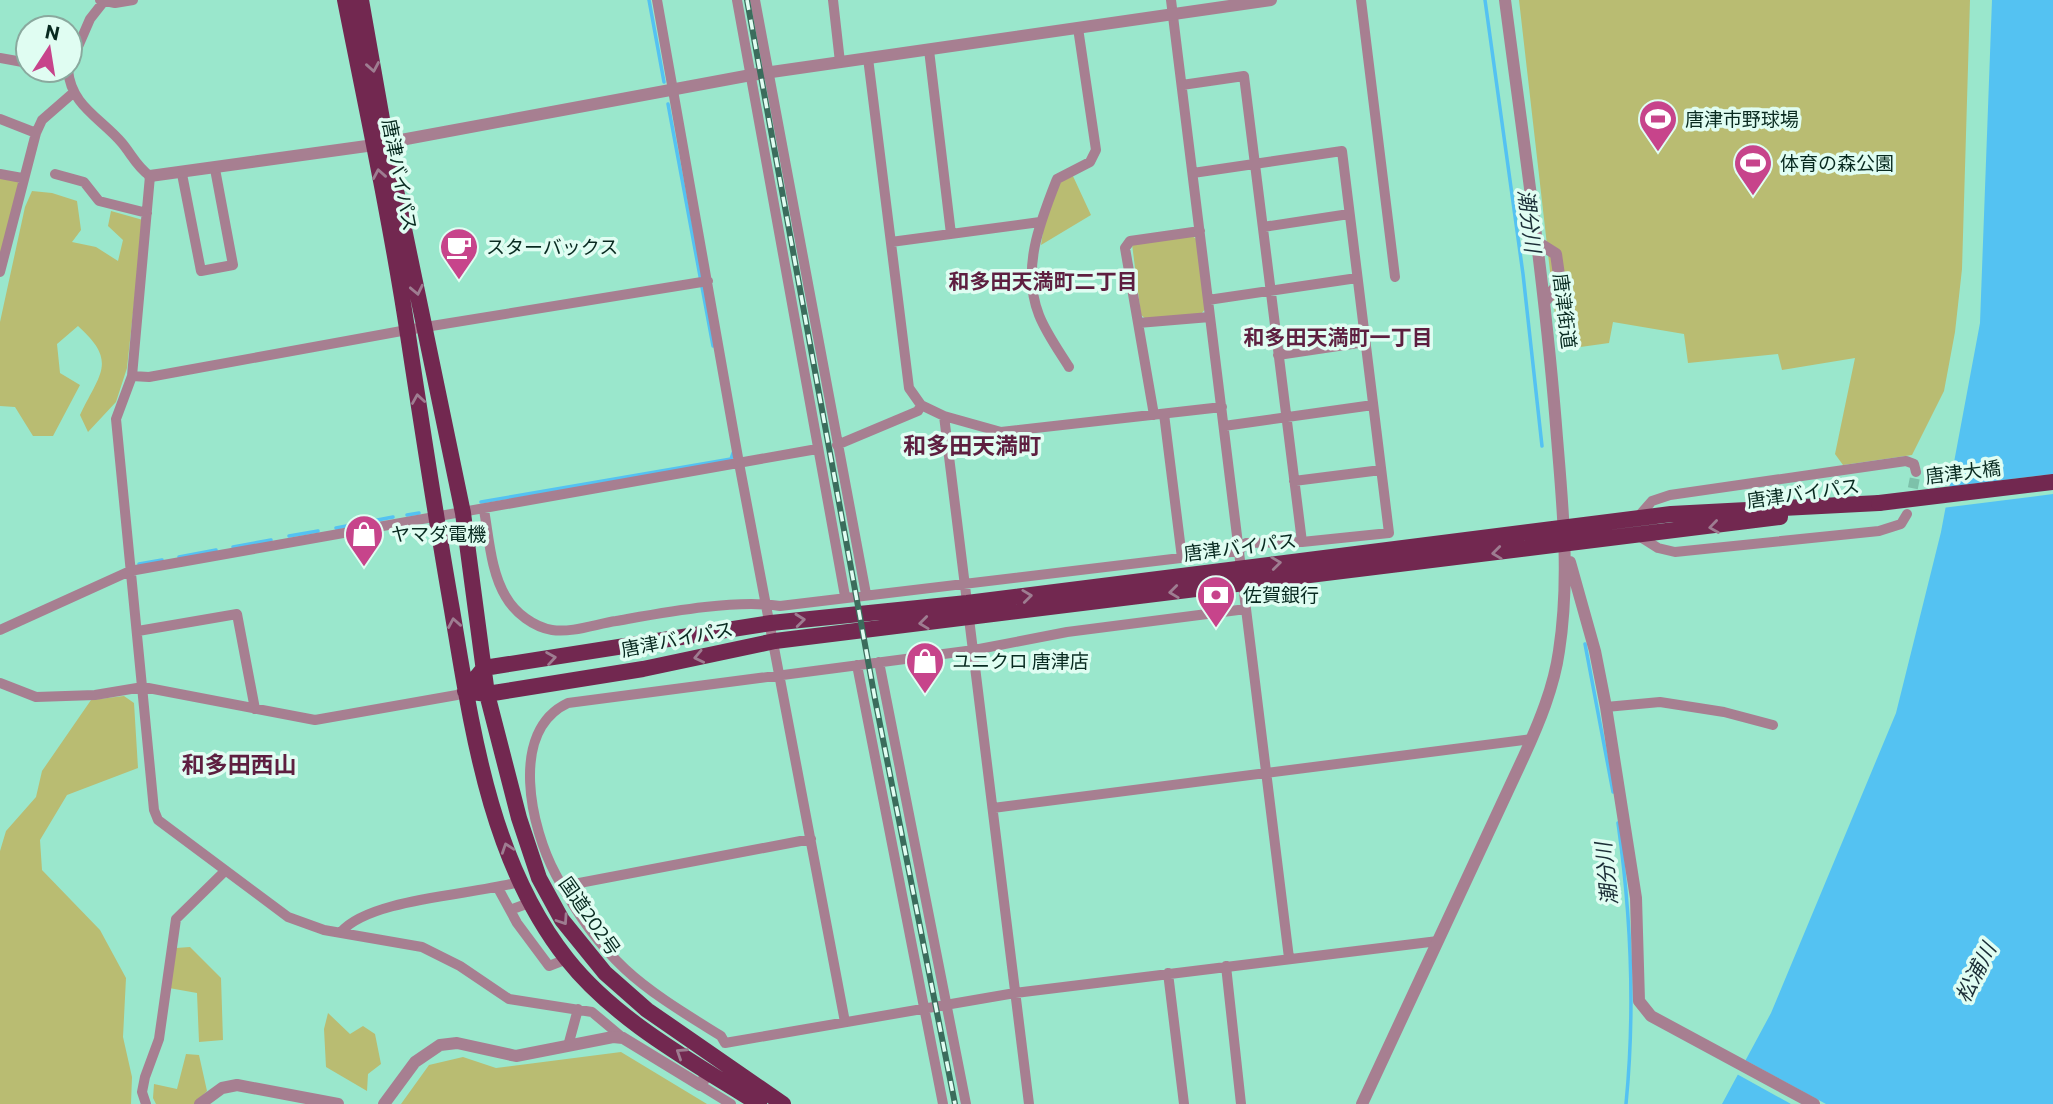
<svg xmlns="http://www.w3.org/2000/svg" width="2053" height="1104" font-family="Commissioner,'Noto Sans JP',sans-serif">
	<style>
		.green { fill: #b9bc72 }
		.water { fill: #54c2f2 }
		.pier { fill: #9ae7cc }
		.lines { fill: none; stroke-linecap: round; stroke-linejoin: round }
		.stream { stroke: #54c2f2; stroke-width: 3.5 }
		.minor-tunnel { stroke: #7dc1aa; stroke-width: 10; stroke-dasharray: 10 5; stroke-linecap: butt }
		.minor { stroke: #a77f91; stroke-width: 10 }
		.tertiary { stroke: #a77f91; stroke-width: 12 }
		.trunk { stroke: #722850; stroke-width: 16 }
		.rail-casing { stroke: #3b6c5c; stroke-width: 6 }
		.rail { stroke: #e0fdf2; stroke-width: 3.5; stroke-dasharray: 10; stroke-linecap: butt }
		.trunk-bridge { stroke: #722850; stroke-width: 16 }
		.oneway { stroke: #9e7d91 }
		.labels { text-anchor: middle; stroke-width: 7; stroke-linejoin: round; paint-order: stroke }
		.poi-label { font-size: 19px; fill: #082a20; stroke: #e0fdf2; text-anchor: start }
		.street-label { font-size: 19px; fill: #082a20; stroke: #e0fdf2 }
		.water-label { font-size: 21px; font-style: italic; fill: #1a2d36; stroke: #e0fdf2 }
		.neighbourhood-label { font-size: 21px; font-weight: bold; fill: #5e1f40; stroke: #e0fdf2 }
		.quarter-label { font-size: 23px; font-weight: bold; fill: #5e1f40; stroke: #e0fdf2 }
	</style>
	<rect width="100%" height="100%" fill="#9ae7cc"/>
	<path class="green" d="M1519,0H1970L1962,269L1955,332L1944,391L1912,455L1843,465L1835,454L1855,358L1782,370L1778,354L1688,363L1684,334L1613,322L1609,343L1559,350Z
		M1072,174L1091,215L1041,245L1044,225L1061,180Z
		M0,178L18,180V188L0,260Z
		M32,191L52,193L77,201L81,230L72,242L96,247L118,261L123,240L108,226L111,211L143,220L127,368L116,402L88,432L80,415C100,373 118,362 78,326L57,344L60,373L80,385L53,436H33L15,407L0,406V322L25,207Z
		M1192,236L1198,240L1206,308L1201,314L1146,319L1141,315L1132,244Z
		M124,696L134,703L138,768L67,795L40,840L42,870L100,930L126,978L123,1037L132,1077L131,1104H0V851L6,831L36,797L42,771L91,700Z
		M190,947L221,978L223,1040L199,1042L197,993L169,988L176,948Z
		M328,1013L350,1034L363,1026L375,1034L381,1064L368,1074L367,1091L326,1067L324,1029Z
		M621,1052L707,1104H401L429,1065L463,1057L496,1068Z
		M186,1054L199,1055L207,1091L194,1104H156L153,1098L154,1084L177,1089Z"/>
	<path class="water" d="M1992,0H2053V1104H1722L1771,1013L1896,713L1941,532L1980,323Z"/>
	<path class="pier" d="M2053,474V494L1942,508L1946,487Z
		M1743,1059L1826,1104H1791L1735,1073Z"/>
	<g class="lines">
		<path class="stream" d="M649,0L664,82
			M1485,0L1523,274L1542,446
			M668,104L713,346
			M481,502L731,459L733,453
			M407,515L419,513
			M336,528L393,517
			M289,536L318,531
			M233,547L271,540
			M179,557L216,550
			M139,564L162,560
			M1585,644L1613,792
			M1618,823C1631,915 1635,1012 1626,1104"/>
		<path class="minor-tunnel" d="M1910,503L1916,472"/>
		<path class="minor" d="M100,0L115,3L133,0
			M657,0L739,463L845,1022
			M737,0L845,596
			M755,0L866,594
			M833,0L840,62
			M1171,0L1289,958
			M1361,0L1395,277
			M929,50L951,234
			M0,58L28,63
			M868,58L909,388L921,405L944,416L1001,432L1222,407
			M70,65L90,19L105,0
			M68,70C71,106 101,118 122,143C132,155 137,167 150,176L132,376L116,419L154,810L158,820L288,917L324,930L422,947L460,966L509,999L592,1012L623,1038
			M1182,85L1244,76L1302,542
			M0,119L36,133
			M0,174L22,178
			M55,174L84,182L99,201L147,213
			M182,174L201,271L233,265L215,169
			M1263,227L1349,214
			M891,242L1040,222
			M0,272L36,133L42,120L73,93
			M1208,300L1357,278
			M1138,323L1210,317
			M1278,355L1365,342
			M1069,367C1059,351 1046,333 1039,315C1021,269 1040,222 1057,179L1090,162L1096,150L1078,28
			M132,376L149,377L407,330L708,281
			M1164,414L1182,558
			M1154,415L1125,248L1130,241L1200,231
			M944,416L1029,1104
			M1224,426L1373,405
			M837,445L918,411L921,405
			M1294,481L1381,470
			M484,510C489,538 491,573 506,597C515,613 534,627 552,630C572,633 596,624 616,621C662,613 734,599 780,606L1239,551L1246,543L1302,542L1389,533L1342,151L1193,173
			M1638,517L1652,501L1670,495L1906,461L1914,464L1916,472
			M1639,536L1658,548L1675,552L1879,531L1901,524L1907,514
			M1246,609L1067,632L974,650L568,703C508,731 531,829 556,875C574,909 597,943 625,969C653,995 689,1016 721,1036L725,1043L1015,993L1438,941
			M0,630L130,571L817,449
			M138,631L237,614L255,709
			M879,662L966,1104
			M857,665L943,1104
			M0,683L36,697L95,695L143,687L315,720L457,695L465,691
			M1606,707L1660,702L1724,712L1773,725
			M993,808L1532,739
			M574,884L811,839
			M498,888L517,923L549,966L567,959
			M510,910L529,903
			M341,932C370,898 474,895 519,882
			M1226,966L1241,1104
			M1168,973L1184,1104
			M568,1046L578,1009
			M700,1085L731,1104
			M146,1104L142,1092L145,1077L159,1039L176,919L225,871"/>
		<path class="tertiary" d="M150,176L374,145L751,75L1271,0
			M1537,242L1556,254L1560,282L1545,301
			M1570,562L1595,651L1606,707L1636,898L1639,1001L1651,1016L1814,1104
			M200,1104L222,1088L237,1085L338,1104
			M384,1104L415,1062L440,1045L457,1043L516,1056L613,1037L623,1038L700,1085L709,1072
			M1362,1104L1524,756C1539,723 1554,687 1559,651C1570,580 1563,510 1557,438C1546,292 1524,146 1505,0"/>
		<path class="trunk" d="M345,0C367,111 391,223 408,335C422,427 436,519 452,610C472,729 490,862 567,959C616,1021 693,1062 759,1104
			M361,0L386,142L463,513L487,694L519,818L539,878L562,920L605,973L647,1010L783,1104
			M465,691L484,668L771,623L967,603L1671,514L1879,503
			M465,691L487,694L643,669L775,641L1780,517"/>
		<defs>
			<path id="rail" d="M747,0L875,699L955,1104"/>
		</defs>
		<use href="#rail" class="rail-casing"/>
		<use href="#rail" class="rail"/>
		<path class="trunk-bridge" d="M1879,503L2053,482"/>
	</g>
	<defs><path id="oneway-chevron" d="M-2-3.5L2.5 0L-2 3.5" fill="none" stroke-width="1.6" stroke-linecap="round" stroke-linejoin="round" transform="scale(1.75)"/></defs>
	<g class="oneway">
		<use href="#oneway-chevron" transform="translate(373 67) rotate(80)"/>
		<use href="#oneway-chevron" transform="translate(379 174) rotate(-100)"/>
		<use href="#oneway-chevron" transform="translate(417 290) rotate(78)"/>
		<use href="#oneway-chevron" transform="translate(418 399) rotate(-99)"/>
		<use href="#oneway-chevron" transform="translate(1714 527) rotate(172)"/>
		<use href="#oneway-chevron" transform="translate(1497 553) rotate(173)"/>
		<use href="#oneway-chevron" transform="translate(1276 563) rotate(-7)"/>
		<use href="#oneway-chevron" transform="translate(1174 592) rotate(173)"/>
		<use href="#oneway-chevron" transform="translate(1027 596) rotate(-7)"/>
		<use href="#oneway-chevron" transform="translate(800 620) rotate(-6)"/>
		<use href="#oneway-chevron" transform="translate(454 623) rotate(-100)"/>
		<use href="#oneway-chevron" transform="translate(924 623) rotate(173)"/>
		<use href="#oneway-chevron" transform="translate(699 657) rotate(168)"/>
		<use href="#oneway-chevron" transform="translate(551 658) rotate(-9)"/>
		<use href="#oneway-chevron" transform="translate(507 848) rotate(-109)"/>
		<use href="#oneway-chevron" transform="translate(563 920) rotate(56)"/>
		<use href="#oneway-chevron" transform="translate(681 1053) rotate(-147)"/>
	</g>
	<defs>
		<symbol id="stadium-pin" viewBox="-11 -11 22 30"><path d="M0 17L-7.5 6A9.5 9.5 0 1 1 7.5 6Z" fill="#c7448b" stroke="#e0fdf2"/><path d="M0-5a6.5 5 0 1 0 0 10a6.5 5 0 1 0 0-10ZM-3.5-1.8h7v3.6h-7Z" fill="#fff"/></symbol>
		<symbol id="cafe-pin" viewBox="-11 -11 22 30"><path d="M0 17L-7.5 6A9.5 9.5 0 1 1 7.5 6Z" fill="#c7448b" stroke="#e0fdf2"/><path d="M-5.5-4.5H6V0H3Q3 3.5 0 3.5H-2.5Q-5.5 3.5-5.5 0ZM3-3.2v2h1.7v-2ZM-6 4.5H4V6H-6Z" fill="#fff"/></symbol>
		<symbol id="shop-pin" viewBox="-11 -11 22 30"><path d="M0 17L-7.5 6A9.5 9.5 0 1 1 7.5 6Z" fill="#c7448b" stroke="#e0fdf2"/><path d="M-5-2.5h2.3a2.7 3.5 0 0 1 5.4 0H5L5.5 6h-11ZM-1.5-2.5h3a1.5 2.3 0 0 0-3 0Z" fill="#fff"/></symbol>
		<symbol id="bank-pin" viewBox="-11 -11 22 30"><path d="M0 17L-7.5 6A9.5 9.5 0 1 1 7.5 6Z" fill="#c7448b" stroke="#e0fdf2"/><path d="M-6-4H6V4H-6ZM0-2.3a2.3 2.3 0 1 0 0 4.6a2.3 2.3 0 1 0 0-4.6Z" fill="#fff"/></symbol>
	</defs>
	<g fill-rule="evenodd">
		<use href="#stadium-pin" x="1636" y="97" width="44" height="60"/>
		<use href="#stadium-pin" x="1731" y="141" width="44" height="60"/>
		<use href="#cafe-pin" x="437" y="225" width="44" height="60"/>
		<use href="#shop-pin" x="342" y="512" width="44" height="60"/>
		<use href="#bank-pin" x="1194" y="573" width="44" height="60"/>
		<use href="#shop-pin" x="903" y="639" width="44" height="60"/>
	</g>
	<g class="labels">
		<g class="poi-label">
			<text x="1685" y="126">唐津市野球場</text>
			<text x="1780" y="170">体育の森公園</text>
			<text x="486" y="254">スターバックス</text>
			<text x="391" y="541">ヤマダ電機</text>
			<text x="1243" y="602">佐賀銀行</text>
			<text x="952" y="668">ユニクロ 唐津店</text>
		</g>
		<g class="street-label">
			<text transform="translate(400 175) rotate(79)" y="7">唐津バイパス</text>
			<text transform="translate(1565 311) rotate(83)" y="7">唐津街道</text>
			<text transform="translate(1963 472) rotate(-7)" y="7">唐津大橋</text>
			<text transform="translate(1803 493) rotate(-8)" y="7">唐津バイパス</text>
			<text transform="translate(1240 547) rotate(-7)" y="7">唐津バイパス</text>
			<text transform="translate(677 639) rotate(-11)" y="7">唐津バイパス</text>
			<text transform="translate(590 916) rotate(55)" y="7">国道202号</text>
		</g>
		<g class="water-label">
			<text transform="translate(1529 221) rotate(83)" y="7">潮分川</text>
			<text transform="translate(1607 874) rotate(-96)" y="7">潮分川</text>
			<text transform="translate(1976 973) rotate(-63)" y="7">松浦川</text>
		</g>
		<g class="neighbourhood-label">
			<text x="1043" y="289">和多田天満町二丁目</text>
			<text x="1338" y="345">和多田天満町一丁目</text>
		</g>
		<g class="quarter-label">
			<text x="972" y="454">和多田天満町</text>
			<text x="239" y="773">和多田西山</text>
		</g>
	</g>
	<g transform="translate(49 49) rotate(12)"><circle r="33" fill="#e0fdf2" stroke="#8aa99e" stroke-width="2"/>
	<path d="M0-5L12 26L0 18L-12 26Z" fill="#c7448b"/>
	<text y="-10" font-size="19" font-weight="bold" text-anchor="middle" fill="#082a20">N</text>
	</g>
</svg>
